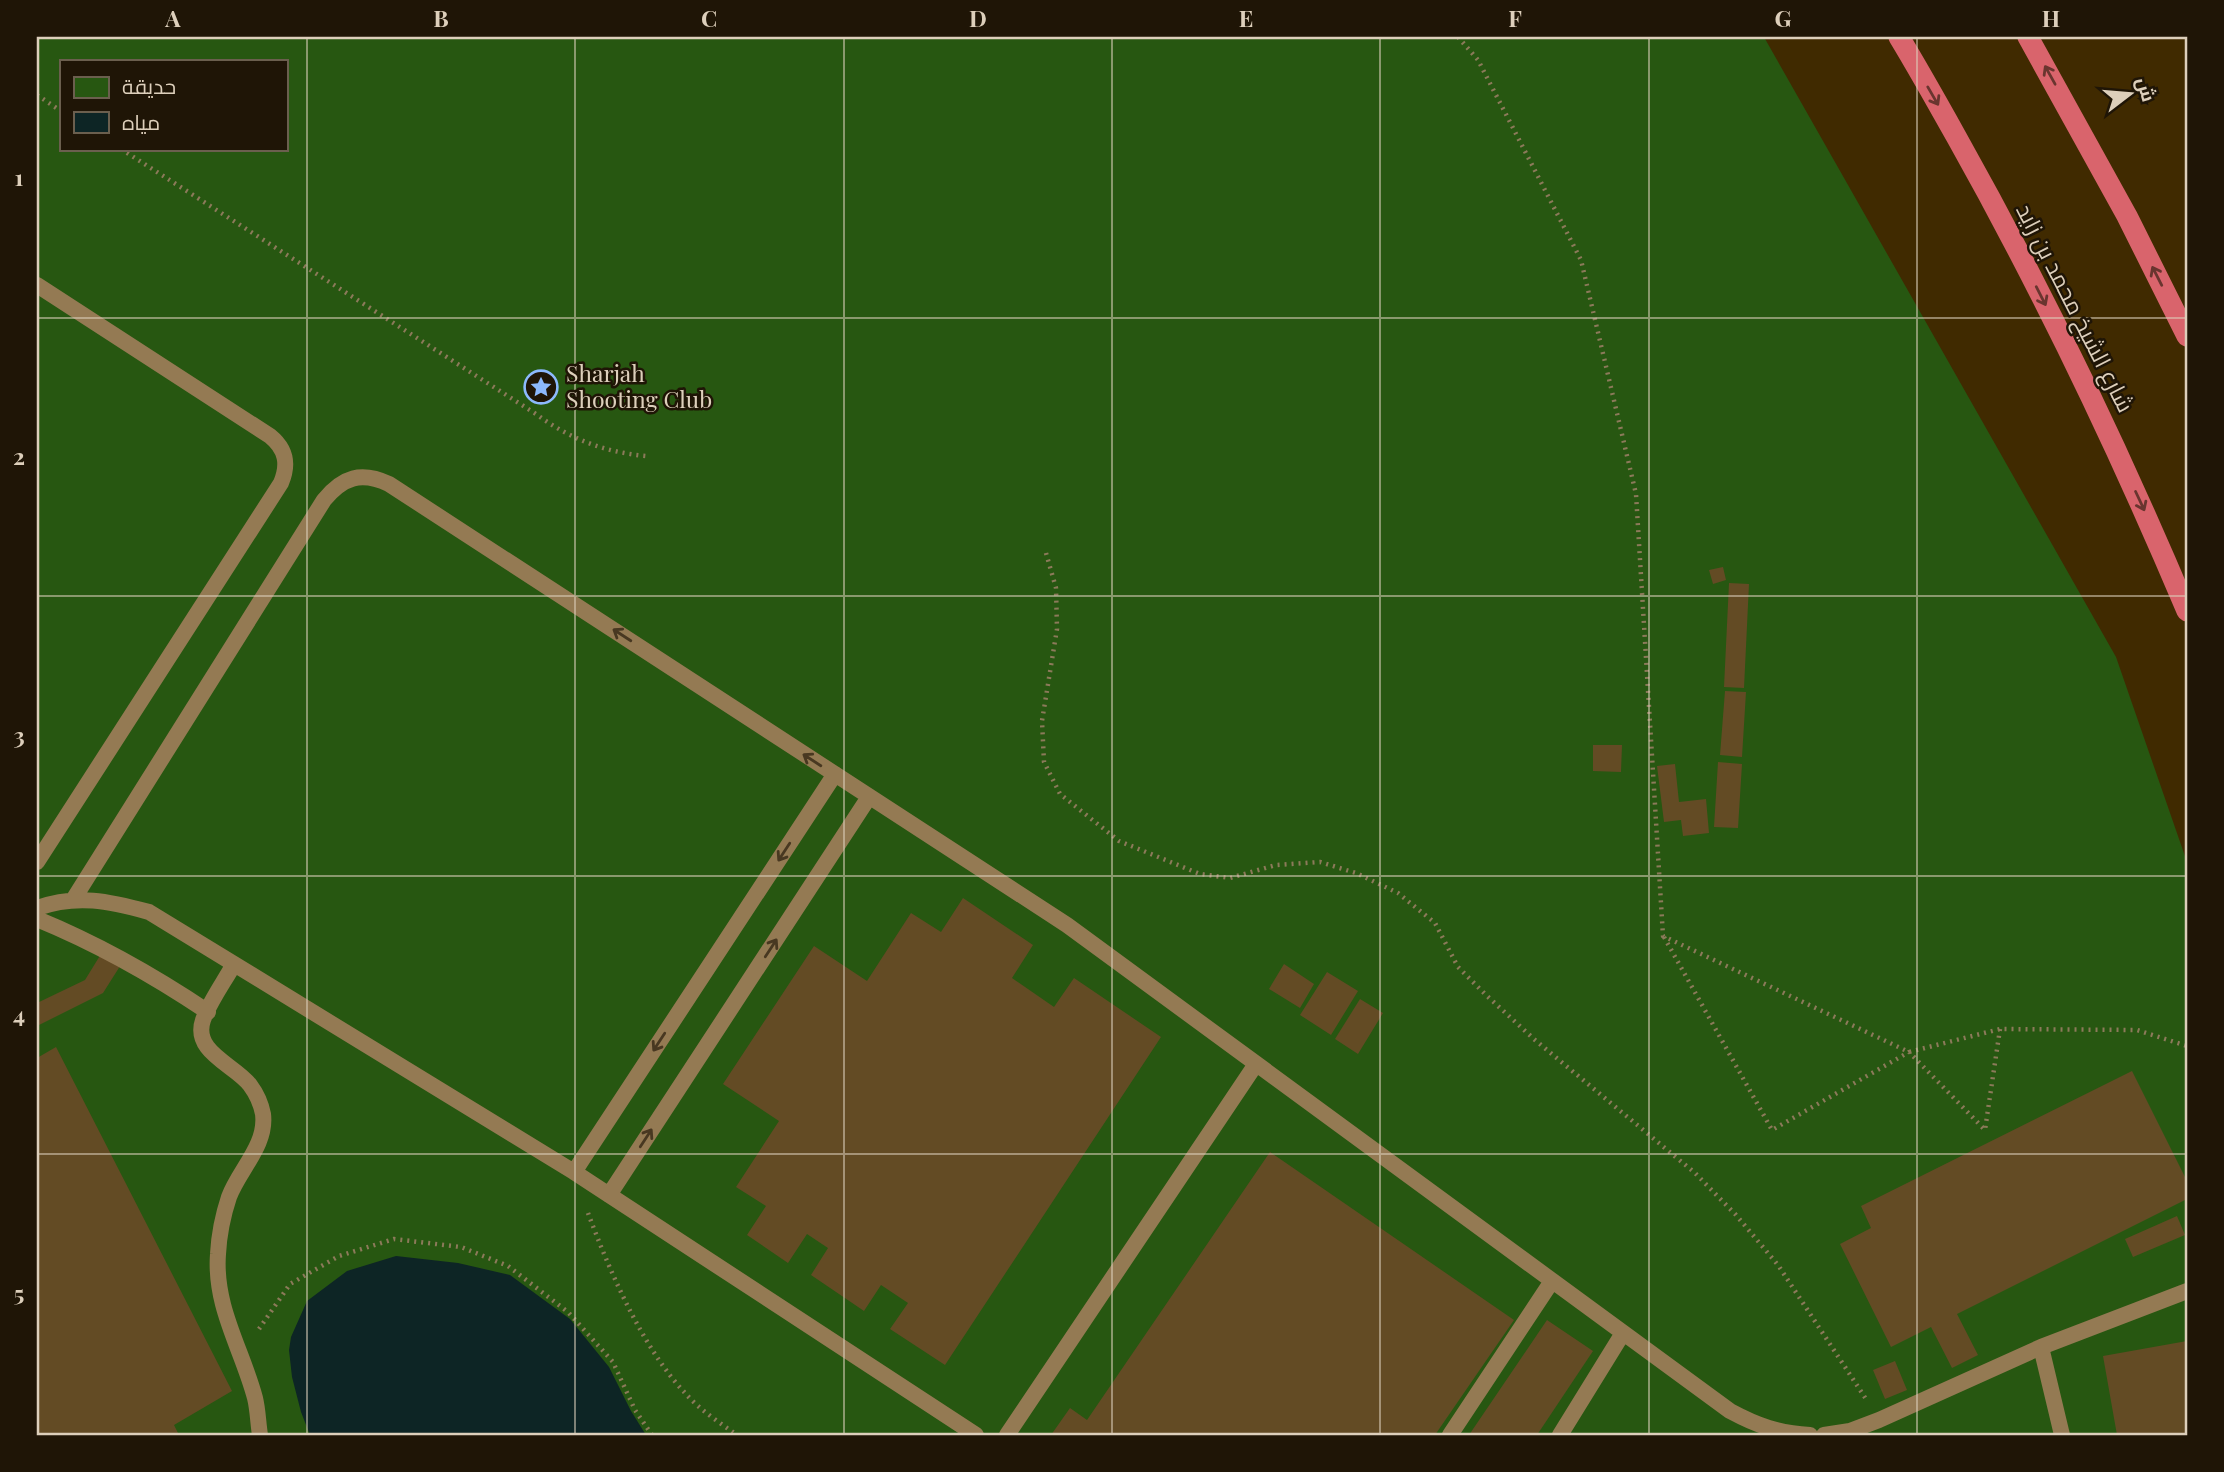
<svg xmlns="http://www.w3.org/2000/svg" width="2224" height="1472" font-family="'Playfair Display',Cairo,serif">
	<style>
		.green { fill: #275711; fill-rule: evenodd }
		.water { fill: #0d2525 }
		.building { fill: #634b24 }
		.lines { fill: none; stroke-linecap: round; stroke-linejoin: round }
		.path { stroke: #8c7a5a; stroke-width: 4.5; stroke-dasharray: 2 5; stroke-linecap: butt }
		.service { stroke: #947a53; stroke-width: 16 }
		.motorway { stroke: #d9646c; stroke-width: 21 }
		.oneway { stroke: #69352f }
		.oneway2 { stroke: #483821 }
		.grid { fill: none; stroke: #ddcfbb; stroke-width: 2; stroke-opacity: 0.55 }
		.labels { text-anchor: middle; stroke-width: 5; stroke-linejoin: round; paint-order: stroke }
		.street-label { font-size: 23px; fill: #ddcfbb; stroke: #1f1506 }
		.poi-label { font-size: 23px; fill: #ddcfbb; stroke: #1f1506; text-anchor: start }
		.neatline { fill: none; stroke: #ddcfbb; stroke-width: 2.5 }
		.grid-label { font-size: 23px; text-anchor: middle; font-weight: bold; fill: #ddcfbb }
	</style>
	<rect width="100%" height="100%" fill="#402a00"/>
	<path class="green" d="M37,37H1764L2116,657L2187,862V1435H37ZM61,61H285V149H61Z"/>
	<path class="water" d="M396,1256L458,1263L510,1275L570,1319L609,1367L631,1411L646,1435H310L301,1412L292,1377L289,1350L291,1337L307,1301L347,1271Z"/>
	<path class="building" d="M1723,567L1726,580L1713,584L1709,570Z
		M1729,583L1749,584L1744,688L1724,687Z
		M1725,691L1746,692L1742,757L1720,755Z
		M1593,745H1622L1621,772L1593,771Z
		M1718,762L1742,764L1738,828L1714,827Z
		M1675,764L1679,802L1706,799L1709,833L1683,836L1681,820L1664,822L1657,766Z
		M963,898L1033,945L1012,978L1054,1007L1074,978L1161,1037L945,1365L890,1329L908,1303L881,1285L864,1311L811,1275L828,1248L807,1234L788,1263L747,1235L766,1206L736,1187L779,1121L723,1084L814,946L867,981L911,913L941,932Z
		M101,954L122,963L103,993L37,1026V1003L85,980Z
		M1284,964L1314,984L1300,1008L1269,989Z
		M1327,972L1358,991L1331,1035L1300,1015Z
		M1360,999L1383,1013L1358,1054L1335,1039Z
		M56,1047L232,1391L174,1425L179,1435H37V1058Z
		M2132,1071L2187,1181V1199L1957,1314L1978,1355L1952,1368L1931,1327L1891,1347L1840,1244L1871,1228L1861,1206Z
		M1270,1152L1514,1320L1435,1435H1051L1070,1408L1087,1420Z
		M2177,1216L2185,1235L2133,1257L2125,1239Z
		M1547,1320L1593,1351L1537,1435H1469Z
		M2187,1341V1435H2117L2103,1356Z
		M1895,1361L1907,1390L1885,1399L1873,1370Z"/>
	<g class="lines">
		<path class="path" d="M1458,37L1478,60L1581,260L1636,494L1663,936L1909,1052L2000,1029L2137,1030L2187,1046
			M37,95L61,111
			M121,149L536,414C570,439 604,452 646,456
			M1046,553L1056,588L1057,629L1042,721L1044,762L1060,794L1119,841L1200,874L1230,878L1276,865L1320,862L1356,873L1398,893L1435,923L1458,967L1486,995L1535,1040L1695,1173L1736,1215L1778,1265L1866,1399
			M1664,937L1772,1130L1909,1052L1985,1130L2000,1029
			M588,1213C610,1272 643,1349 686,1394C700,1410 720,1423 737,1435
			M259,1329L290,1284L339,1256L394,1239L461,1247L508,1266L568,1312L613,1362L635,1410L652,1435"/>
		<path class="service" d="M37,285L270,436C286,449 289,464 281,483L37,862
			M73,900L324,500C343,477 361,471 389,484L1067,925L1730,1411C1758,1426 1778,1433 1810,1435
			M37,908C77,894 109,901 149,912L574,1172L976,1435
			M37,919C98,944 153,975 208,1012
			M234,964C224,982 210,1001 203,1020C192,1052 235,1065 250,1085C256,1093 261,1104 263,1114C267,1145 239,1170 229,1197C223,1215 219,1235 218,1254C214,1307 242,1349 255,1398C258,1410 258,1423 260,1435
			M574,1172L835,774
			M609,1195L869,797
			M2041,1347L2062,1435
			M1007,1435L1256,1064
			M1450,1435L1552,1281
			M1560,1435L1623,1333
			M1824,1435L1850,1431L1879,1420L2041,1347L2187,1291"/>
		<path class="motorway" d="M1899,37C1919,70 1938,104 1957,138C2043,291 2119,450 2187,611
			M2028,37L2127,216L2187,336"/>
	</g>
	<defs><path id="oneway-shaft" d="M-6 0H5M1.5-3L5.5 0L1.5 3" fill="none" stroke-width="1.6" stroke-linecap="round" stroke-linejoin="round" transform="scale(1.75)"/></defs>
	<g class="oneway">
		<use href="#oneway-shaft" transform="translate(2050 75) rotate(-119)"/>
		<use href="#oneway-shaft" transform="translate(1933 96) rotate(60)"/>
		<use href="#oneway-shaft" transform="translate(2157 276) rotate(-117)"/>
		<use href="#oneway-shaft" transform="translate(2041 296) rotate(63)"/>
		<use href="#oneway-shaft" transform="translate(2140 501) rotate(65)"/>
	</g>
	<g class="oneway2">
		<use href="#oneway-shaft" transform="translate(622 635) rotate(-147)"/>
		<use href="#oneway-shaft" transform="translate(812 760) rotate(-147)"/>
		<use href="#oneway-shaft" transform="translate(784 852) rotate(123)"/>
		<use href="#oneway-shaft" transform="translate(771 948) rotate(-57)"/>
		<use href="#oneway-shaft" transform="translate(659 1042) rotate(123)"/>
		<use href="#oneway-shaft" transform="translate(646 1138) rotate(-57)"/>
	</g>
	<path class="grid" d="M307,37V1435M575,37V1435M844,37V1435M1112,37V1435M1380,37V1435M1649,37V1435M1917,37V1435M37,318H2187M37,596H2187M37,876H2187M37,1154H2187"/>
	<defs>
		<symbol id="sight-ring" viewBox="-11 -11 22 22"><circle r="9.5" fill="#1f1506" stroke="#8cb9fc" stroke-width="1.5"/><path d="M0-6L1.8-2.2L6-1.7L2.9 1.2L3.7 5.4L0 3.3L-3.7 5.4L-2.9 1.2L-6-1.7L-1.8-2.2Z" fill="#8cb9fc"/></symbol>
	</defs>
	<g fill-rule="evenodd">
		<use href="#sight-ring" x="522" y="368" width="38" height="38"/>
	</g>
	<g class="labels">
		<g class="street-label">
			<text transform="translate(2075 308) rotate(63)" y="8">شارع الشيخ محمد بن زايد</text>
		</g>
		<g class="poi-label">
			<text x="566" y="382">Sharjah<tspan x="566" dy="26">Shooting Club</tspan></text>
		</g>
	</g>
	<rect width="2224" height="1472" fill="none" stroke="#1f1506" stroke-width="77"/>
	<rect x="60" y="60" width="228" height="91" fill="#1f1506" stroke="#6b5f4e" stroke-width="2"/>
	<rect x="74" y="77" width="35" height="21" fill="#275711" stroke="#6b5f4e" stroke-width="2"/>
	<text x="122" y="94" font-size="21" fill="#ddcfbb">حديقة</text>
	<rect x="74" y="112" width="35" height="21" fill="#0d2525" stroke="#6b5f4e" stroke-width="2"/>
	<text x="122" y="130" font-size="21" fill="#ddcfbb">مياه</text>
	<g transform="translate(2130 94) rotate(74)" stroke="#1f1506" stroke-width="5" paint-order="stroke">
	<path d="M0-5L12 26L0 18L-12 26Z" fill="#ddcfbb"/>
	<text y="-10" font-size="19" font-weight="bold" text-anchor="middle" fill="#ddcfbb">ش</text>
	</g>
	<rect x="38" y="38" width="2148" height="1396" class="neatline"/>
	<g class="grid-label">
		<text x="173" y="27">A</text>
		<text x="441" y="27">B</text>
		<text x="709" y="27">C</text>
		<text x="978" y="27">D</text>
		<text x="1246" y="27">E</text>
		<text x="1515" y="27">F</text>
		<text x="1783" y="27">G</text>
		<text x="2051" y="27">H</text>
		<text x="19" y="186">1</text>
		<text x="19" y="465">2</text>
		<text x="19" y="744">3</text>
		<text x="19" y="1023">4</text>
		<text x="19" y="1302">5</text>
	</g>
</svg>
